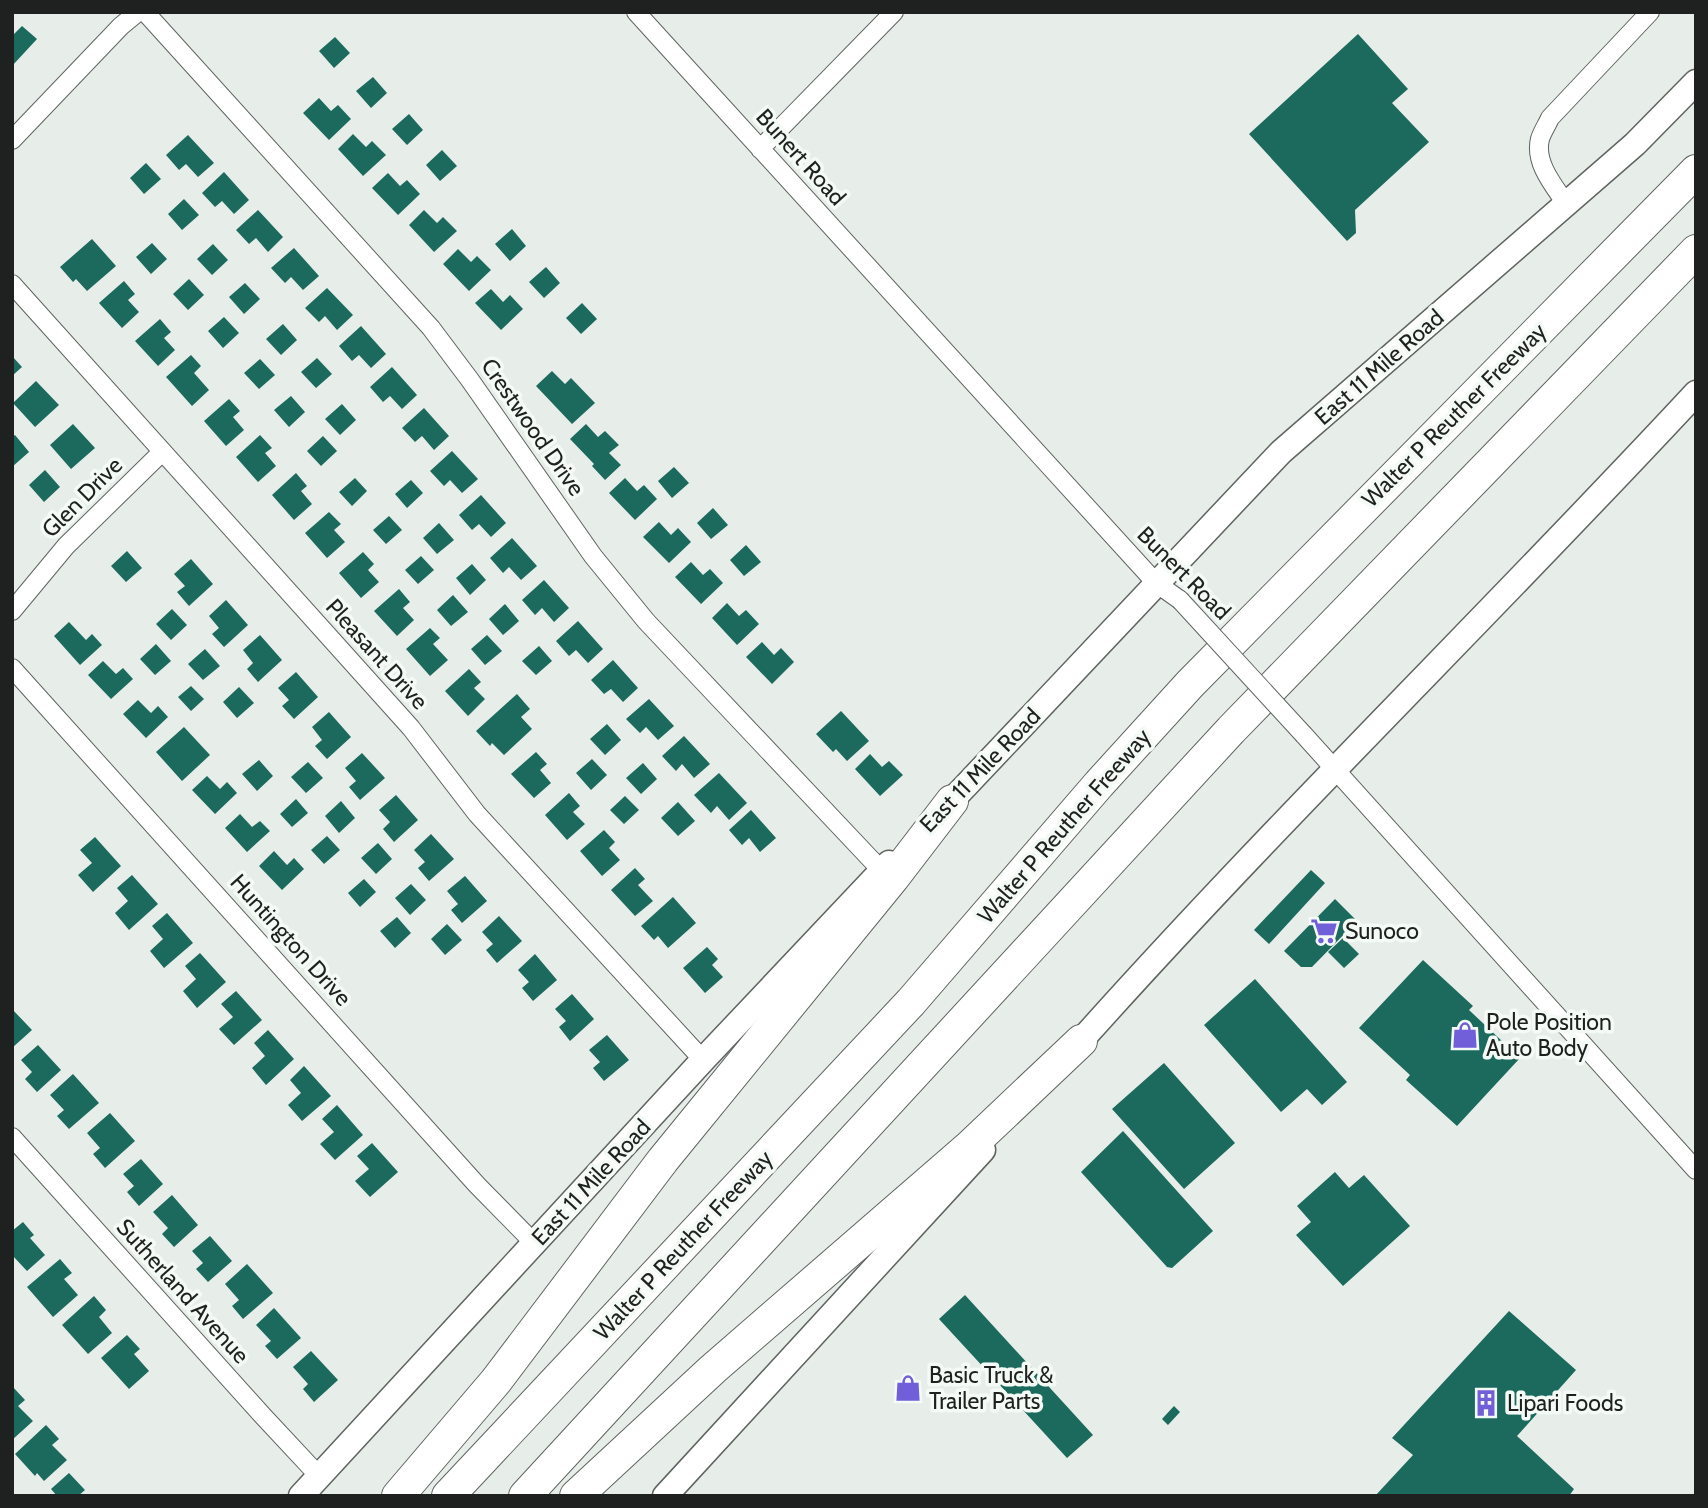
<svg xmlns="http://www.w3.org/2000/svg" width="1708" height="1508" font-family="Cabin,sans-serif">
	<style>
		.building { fill: #1b6a5d }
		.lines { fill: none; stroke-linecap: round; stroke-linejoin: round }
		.street-casing { stroke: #5f6460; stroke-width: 20 }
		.secondary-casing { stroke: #5f6460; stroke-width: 27 }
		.highway-casing { stroke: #5f6460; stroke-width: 34 }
		.street { stroke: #fff; stroke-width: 18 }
		.secondary { stroke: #fff; stroke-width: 24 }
		.highway { stroke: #fff; stroke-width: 32 }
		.street-bridge-casing { stroke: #5f6460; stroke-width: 20; stroke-linecap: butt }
		.street-bridge { stroke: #fff; stroke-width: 18 }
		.labels { text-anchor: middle; stroke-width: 7; stroke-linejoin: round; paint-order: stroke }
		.street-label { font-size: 23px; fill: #1e211f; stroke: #f4faf6 }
		.poi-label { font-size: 23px; fill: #1e211f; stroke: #f4faf6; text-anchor: start }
	</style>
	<rect width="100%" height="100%" fill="#e7ede8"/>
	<path class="building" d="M22,26L37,39L12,66V36Z
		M1358,34L1408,89L1392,103L1429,142L1355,210L1356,233L1347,241L1249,134Z
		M335,37L350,53L334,68L319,51Z
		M373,77L387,93L371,108L356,91Z
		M319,98L331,111L338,105L351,119L329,140L303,113Z
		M409,114L423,130L407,145L392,129Z
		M353,134L366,147L372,141L386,155L363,176L338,149Z
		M188,135L214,163L198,177L186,164L179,170L166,155Z
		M442,150L457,166L440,181L426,165Z
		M146,163L161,179L144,194L130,178Z
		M224,172L249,200L234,214L222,201L215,207L202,193Z
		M388,173L400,186L407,180L420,194L398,215L372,188Z
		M184,199L199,215L182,230L168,214Z
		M258,210L283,237L268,252L256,238L249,244L236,230Z
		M424,210L437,223L443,217L457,231L434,252L409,225Z
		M512,229L526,246L510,261L495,244Z
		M92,239L116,266L87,291L76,279L73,282L60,267Z
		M152,243L167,259L151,274L136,257Z
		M213,244L228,260L212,275L197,259Z
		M294,248L319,276L303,290L291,277L285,283L271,268Z
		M458,249L471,262L477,256L491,270L469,291L443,264Z
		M546,267L560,283L544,298L529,282Z
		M189,279L204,295L188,310L173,294Z
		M124,281L135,294L128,300L139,312L122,328L99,303Z
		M245,283L260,299L244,314L229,297Z
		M327,288L353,315L337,330L325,316L319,322L305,308Z
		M491,289L503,302L510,295L523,309L501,330L475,303Z
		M582,303L597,319L581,334L566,318Z
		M224,317L239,333L223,348L208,331Z
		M160,319L171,332L164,338L175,350L158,366L135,341Z
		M283,324L297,340L281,355L266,339Z
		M361,326L386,354L371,368L359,355L352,361L339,346Z
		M191,355L201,366L194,373L209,390L192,406L166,377Z
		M12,356L22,367L12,376Z
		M317,358L332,374L316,388L301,372Z
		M260,359L275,375L259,389L244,373Z
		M392,367L417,395L402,409L390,396L383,402L370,387Z
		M552,371L565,384L571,378L595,403L572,424L536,386Z
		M36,381L59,405L35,427L13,403Z
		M291,396L305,412L289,427L274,410Z
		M229,399L240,411L233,417L244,430L226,446L204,421Z
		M342,404L356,420L340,435L325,419Z
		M424,408L449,436L434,450L422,436L415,442L402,428Z
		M73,424L95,448L71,469L50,445Z
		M586,424L598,437L605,431L619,445L609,453L621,465L605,480L592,466L594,464L570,439Z
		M15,435L29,452L12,467V437Z
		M260,435L272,448L265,453L276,466L258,482L236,457Z
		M323,436L337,451L321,466L307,451Z
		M452,451L478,479L462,493L450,480L444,486L430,471Z
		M674,467L689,483L672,498L658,481Z
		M45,470L60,487L44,502L29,485Z
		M296,473L307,486L301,491L312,504L294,520L272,495Z
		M355,478L367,491L352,506L339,492Z
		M625,478L637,491L644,485L657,499L635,520L609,493Z
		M411,480L423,493L407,508L395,494Z
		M481,495L506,523L491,537L479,524L472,530L459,515Z
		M713,508L728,525L711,539L697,523Z
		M329,512L341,524L334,530L345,542L327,558L305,533Z
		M389,516L402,530L386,544L373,530Z
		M659,522L671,535L678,528L691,542L669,563L643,537Z
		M439,523L454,540L437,554L423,538Z
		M512,538L537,566L521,580L509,567L503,573L490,558Z
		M746,545L761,562L744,576L730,560Z
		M127,551L142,568L126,582L111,566Z
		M363,552L374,564L368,570L379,582L361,598L339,573Z
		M421,556L434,570L418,584L405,570Z
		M191,559L213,584L189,606L177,592L185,586L174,574Z
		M691,562L703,575L710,569L723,583L701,604L675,577Z
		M472,564L486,580L470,595L456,578Z
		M544,580L569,608L554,622L542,608L535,615L522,600Z
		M399,589L410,602L403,608L414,620L397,636L374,611Z
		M453,595L468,612L451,626L437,610Z
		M226,600L248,625L224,647L212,634L219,628L209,616Z
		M727,603L739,616L746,610L759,624L737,645L712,618Z
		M505,604L519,621L503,635L489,619Z
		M172,609L187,625L171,640L156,624Z
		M578,621L603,649L588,663L576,650L569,656L556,641Z
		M69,622L86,640L92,634L102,645L80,665L54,636Z
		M430,628L440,638L433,644L448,660L430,676L406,649Z
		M260,635L282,660L258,682L247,669L253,663L243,650Z
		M487,635L502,651L485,665L471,649Z
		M762,642L774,655L781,648L794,662L772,684L746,657Z
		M156,644L171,661L155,675L140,659Z
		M539,646L552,661L536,675L522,661Z
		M205,649L220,666L203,680L188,664Z
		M613,660L638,688L623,702L611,689L604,694L591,680Z
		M103,661L116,674L123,668L133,679L111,699L88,675Z
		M469,669L481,682L474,688L485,699L468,716L445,691Z
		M296,672L318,697L294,719L282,706L289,700L278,688Z
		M191,686L204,699L191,711L178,697Z
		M239,687L254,703L237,718L223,702Z
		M517,694L530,709L521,717L532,729L504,755L492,743L490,746L476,731Z
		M649,699L674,726L658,740L646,727L640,733L626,719Z
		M138,700L151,713L158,706L168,717L146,738L123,714Z
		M841,711L869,741L847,761L836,749L833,752L816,734Z
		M329,712L351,737L327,759L315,746L322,740L312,727Z
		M607,724L621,740L605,755L590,739Z
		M184,727L210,755L182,781L156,752Z
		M684,736L710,764L694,778L682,764L676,771L662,756Z
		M536,752L547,764L540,770L551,783L534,798L511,774Z
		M362,753L385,778L360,800L349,787L356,781L345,768Z
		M870,754L882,767L889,761L903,775L880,796L855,769Z
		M592,759L607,775L591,790L576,773Z
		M259,760L273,776L257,791L242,774Z
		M308,762L323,778L306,793L291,777Z
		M643,763L657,779L641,794L626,778Z
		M719,773L747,803L729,820L717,806L711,813L694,795Z
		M207,776L220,789L227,782L237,793L215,814L192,790Z
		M569,793L580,806L573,812L585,824L567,840L545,815Z
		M396,795L418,820L394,842L383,829L390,822L379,810Z
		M625,796L639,810L624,824L610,810Z
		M296,799L308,813L292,827L280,814Z
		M341,801L355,818L339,833L325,816Z
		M678,802L695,821L678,836L661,818Z
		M751,810L776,838L760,852L749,838L742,845L729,830Z
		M240,814L252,827L260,821L270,831L247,852L225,828Z
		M604,830L615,842L609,848L620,860L602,876L580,851Z
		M431,834L454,859L429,881L418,868L425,862L414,850Z
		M327,836L340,850L324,864L311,850Z
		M95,837L121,866L93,892L78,875L92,863L80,850Z
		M378,843L392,859L376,874L361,858Z
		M274,851L287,865L294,858L304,869L282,890L259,866Z
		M635,868L645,879L638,885L653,901L635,916L611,890Z
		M1311,870L1325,883L1269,944L1254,930Z
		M132,875L158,904L129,930L115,913L128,901L117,888Z
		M465,876L487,901L462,923L451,910L458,904L447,891Z
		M364,879L376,892L360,907L348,893Z
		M411,884L426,900L410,915L395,898Z
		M673,897L696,923L668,948L658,936L654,940L641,926Z
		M1335,899L1357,921L1312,967H1301L1284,951Z
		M167,913L193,943L164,968L150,951L163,939L152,926Z
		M499,916L522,941L497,963L486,950L493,944L482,932Z
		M397,917L411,933L395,948L380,931Z
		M447,924L462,940L445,955L431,939Z
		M1343,938L1359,954L1344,968L1328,952Z
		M707,947L718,959L712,965L723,977L705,993L683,968Z
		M200,953L226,982L197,1008L183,991L196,979L185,966Z
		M535,954L557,980L533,1001L522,988L529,982L518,970Z
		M1423,960L1473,1006L1469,1010L1520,1058L1457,1126L1406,1080L1410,1075L1359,1028Z
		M1255,979L1347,1082L1322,1105L1307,1089L1281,1112L1204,1025Z
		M236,991L262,1020L234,1045L219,1029L233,1017L221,1004Z
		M572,994L594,1019L570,1041L559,1027L566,1021L555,1009Z
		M12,1009L32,1030L12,1048Z
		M268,1030L294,1059L266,1085L252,1068L265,1056L254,1043Z
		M607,1035L629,1060L604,1081L593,1068L600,1062L589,1050Z
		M38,1045L61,1070L37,1092L25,1079L32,1072L21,1060Z
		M1164,1063L1235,1143L1184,1189L1112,1109Z
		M304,1066L331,1096L302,1121L288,1105L301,1093L290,1080Z
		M73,1074L99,1103L69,1129L57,1116L64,1110L50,1095Z
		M337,1105L363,1135L335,1160L320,1144L334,1132L322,1119Z
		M110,1113L135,1141L105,1168L93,1154L100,1148L87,1133Z
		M1123,1131L1213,1231L1172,1268L1167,1267L1081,1172Z
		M372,1143L398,1172L370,1197L355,1181L369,1169L357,1156Z
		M141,1159L163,1184L139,1206L127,1192L134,1186L123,1174Z
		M1335,1172L1349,1188L1364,1175L1410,1226L1343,1286L1296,1235L1311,1222L1297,1206Z
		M172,1195L198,1225L174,1247L162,1234L168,1228L153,1212Z
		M23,1222L34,1235L30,1238L45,1255L27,1271L12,1255V1231Z
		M210,1236L232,1261L208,1282L196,1269L203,1263L192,1251Z
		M60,1259L72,1273L64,1279L78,1295L53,1317L27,1287Z
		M247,1264L273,1293L243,1319L232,1306L239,1300L225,1284Z
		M965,1295L1093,1435L1067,1458L939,1319Z
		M94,1296L106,1310L99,1317L112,1333L88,1354L62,1325Z
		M274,1308L301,1338L277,1359L265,1346L271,1341L256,1325Z
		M1509,1311L1576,1370L1517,1436L1574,1489L1569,1496H1375L1413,1455L1392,1438Z
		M127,1335L140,1349L134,1354L149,1371L129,1389L101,1358Z
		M311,1351L338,1380L314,1402L303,1389L308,1384L293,1367Z
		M12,1386L25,1400L18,1406L33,1421L12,1440Z
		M1174,1406L1180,1412L1168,1425L1162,1419Z
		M46,1425L59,1439L52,1445L67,1460L44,1481L37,1473L35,1476L15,1454Z
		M69,1473L85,1490L78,1496H57L51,1489Z"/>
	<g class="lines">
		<defs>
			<path id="street" d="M145,12L431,328L470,380L593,556L646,621L881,870
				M636,12L1156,583L1180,600
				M12,140L121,26L138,12
				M760,149L894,12
				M1567,205C1554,186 1534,163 1540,139C1542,132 1547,125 1550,118L1650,12
				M12,284L411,728L477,814L703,1060
				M12,611L66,546L162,452
				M12,668L477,1185L534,1243
				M1304,735L1696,1170
				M12,1137L263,1416L319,1476"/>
			<path id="secondary" d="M940,813L1281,452L1635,144L1696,82
				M1070,1053C1272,826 1490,615 1696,393
				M301,1496L703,1060L889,863
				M665,1496L983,1150"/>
			<path id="highway" d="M398,1496L496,1381L663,1160L893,878L952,801
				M448,1496L911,1002L1099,784L1190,684L1696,171
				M525,1496L1231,730L1696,251
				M576,1496L713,1369L969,1147L1081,1041"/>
		</defs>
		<use href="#street" class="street-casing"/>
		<use href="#secondary" class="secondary-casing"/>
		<use href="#highway" class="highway-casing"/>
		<use href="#street" class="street"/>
		<use href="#secondary" class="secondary"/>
		<use href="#highway" class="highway"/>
		<defs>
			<path id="street-bridge" d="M1180,600L1304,735"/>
		</defs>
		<use href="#street-bridge" class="street-bridge-casing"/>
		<use href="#street-bridge" class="street-bridge"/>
	</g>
	<defs>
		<symbol id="supermarket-bare" viewBox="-9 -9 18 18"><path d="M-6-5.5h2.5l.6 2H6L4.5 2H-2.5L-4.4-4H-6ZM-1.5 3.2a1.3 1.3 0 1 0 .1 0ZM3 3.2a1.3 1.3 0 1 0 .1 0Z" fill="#715fd9" stroke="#f4faf6" stroke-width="2.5" paint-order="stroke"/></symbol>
		<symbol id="shop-bare" viewBox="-9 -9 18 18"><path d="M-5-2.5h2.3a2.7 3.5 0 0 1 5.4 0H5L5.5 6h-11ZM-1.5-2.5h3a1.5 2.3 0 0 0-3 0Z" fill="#715fd9" stroke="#f4faf6" stroke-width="2.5" paint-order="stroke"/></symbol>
		<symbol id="building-bare" viewBox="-9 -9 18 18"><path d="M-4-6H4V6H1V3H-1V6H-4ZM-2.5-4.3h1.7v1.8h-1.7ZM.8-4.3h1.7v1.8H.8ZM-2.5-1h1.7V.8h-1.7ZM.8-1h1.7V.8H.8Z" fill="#715fd9" stroke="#f4faf6" stroke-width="2.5" paint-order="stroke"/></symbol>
	</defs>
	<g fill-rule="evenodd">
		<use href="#supermarket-bare" x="1305" y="912" width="38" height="38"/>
		<use href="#shop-bare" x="1446" y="1016" width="38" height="38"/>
		<use href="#shop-bare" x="889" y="1369" width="38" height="38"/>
		<use href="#building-bare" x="1467" y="1384" width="38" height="38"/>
	</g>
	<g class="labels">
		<g class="street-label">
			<text transform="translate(801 157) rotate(48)" y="8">Bunert Road</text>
			<text transform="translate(1379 367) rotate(-41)" y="8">East 11 Mile Road</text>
			<text transform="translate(1454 415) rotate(-45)" y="8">Walter P Reuther Freeway</text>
			<text transform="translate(533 427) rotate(55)" y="8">Crestwood Drive</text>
			<text transform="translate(82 497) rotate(-45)" y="8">Glen Drive</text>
			<text transform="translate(1184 573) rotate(45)" y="8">Bunert Road</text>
			<text transform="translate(377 654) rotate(48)" y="8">Pleasant Drive</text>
			<text transform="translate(980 770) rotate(-46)" y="8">East 11 Mile Road</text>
			<text transform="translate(1064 826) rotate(-49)" y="8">Walter P Reuther Freeway</text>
			<text transform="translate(291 940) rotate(48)" y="8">Huntington Drive</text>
			<text transform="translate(591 1182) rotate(-47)" y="8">East 11 Mile Road</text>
			<text transform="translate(683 1245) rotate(-47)" y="8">Walter P Reuther Freeway</text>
			<text transform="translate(183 1291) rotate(48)" y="8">Sutherland Avenue</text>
		</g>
		<g class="poi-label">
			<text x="1345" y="939">Sunoco</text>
			<text x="1486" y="1030">Pole Position<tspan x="1486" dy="26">Auto Body</tspan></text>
			<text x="929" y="1383">Basic Truck &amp;<tspan x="929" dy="26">Trailer Parts</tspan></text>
			<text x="1507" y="1411">Lipari Foods</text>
		</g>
	</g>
	<rect width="1708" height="1508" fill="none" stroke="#1e211f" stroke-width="28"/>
</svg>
